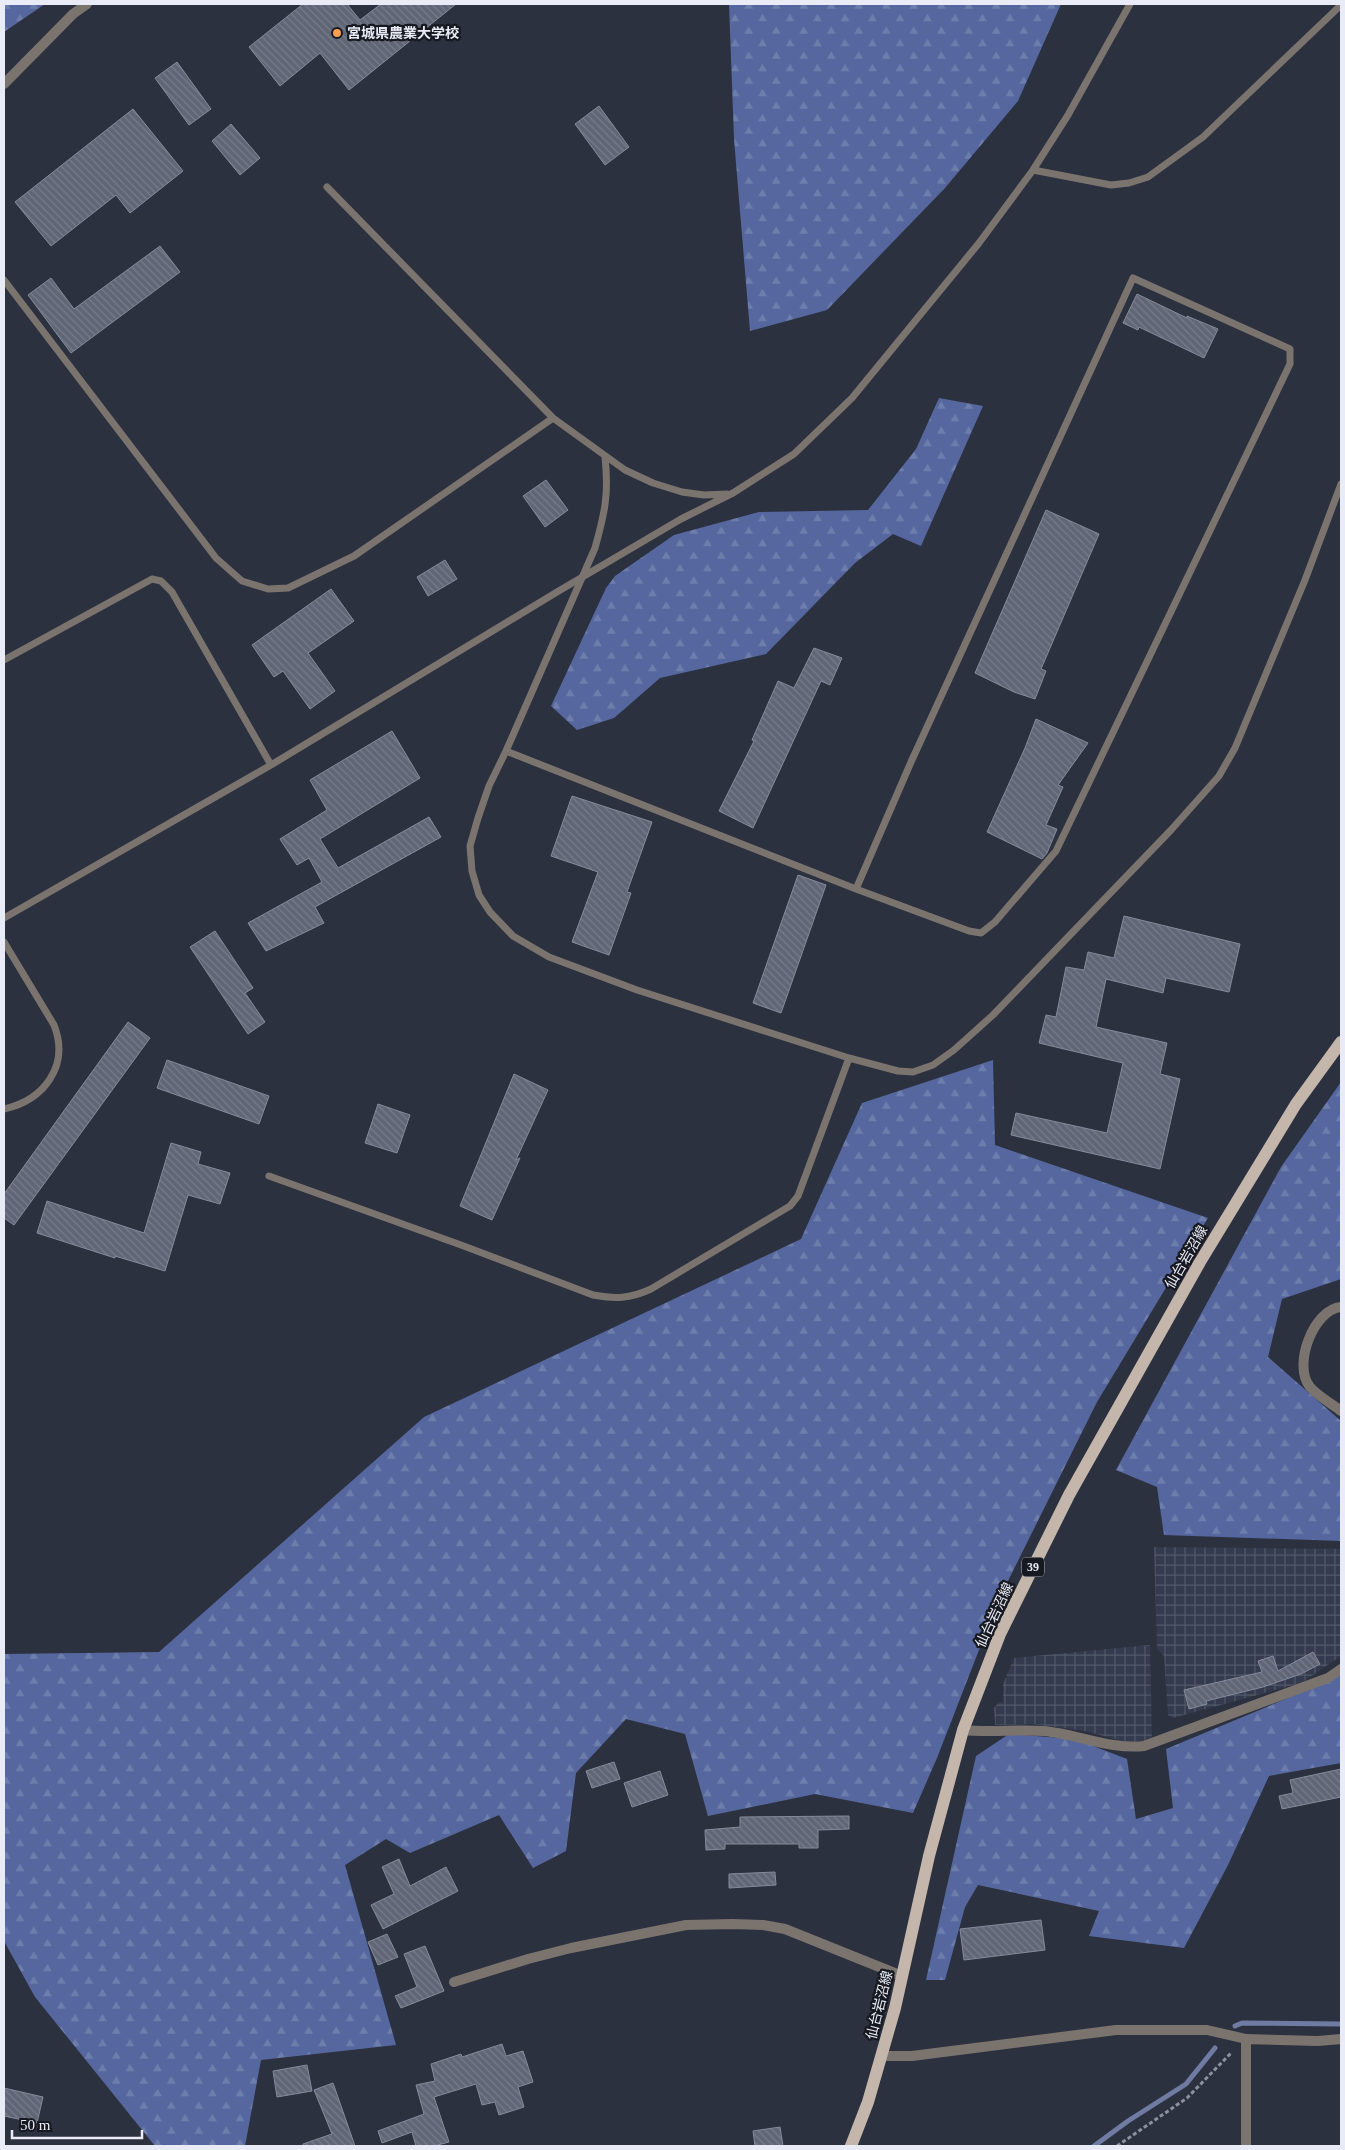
<svg xmlns="http://www.w3.org/2000/svg" width="1345" height="2150" font-family="'Times New Roman','Noto Sans JP',serif">
	<style>
		.industrial { fill: url(#industrial-grid) }
		.forest { fill: url(#forest-firs) }
		.lines { fill: none; stroke-linecap: round; stroke-linejoin: round }
		.stream { stroke: #6f7ba3; stroke-width: 5 }
		.building { fill: url(#building-back-hatch); stroke: #858b9c }
		.path { stroke: #8d919d; stroke-width: 3; stroke-dasharray: 4 2.5; stroke-linecap: butt }
		.service { stroke: #7b746e; stroke-width: 7 }
		.minor { stroke: #7b746e; stroke-width: 10 }
		.tertiary { stroke: #7b746e; stroke-width: 10 }
		.primary { stroke: #c5b6ab; stroke-width: 12 }
		.poi-dot { fill: #fa9f4f; stroke: #171920; stroke-width: 2 }
		.labels { text-anchor: middle; stroke-width: 4.5; stroke-linejoin: round; paint-order: stroke }
		.shield { fill: #171920; stroke: #aaadb6; stroke-width: 1 }
		.shield-label { font-size: 12px; font-weight: bold; fill: #e9ecf6 }
		.poi-label { font-size: 14px; font-weight: bold; fill: #e9ecf6; stroke: #171920; text-anchor: start }
		.street-label { font-size: 14px; fill: #e9ecf6; stroke: #171920 }
	</style>
	<defs>
		<pattern id="industrial-grid" width="8" height="8" patternUnits="userSpaceOnUse" patternTransform="scale(1.25)"><rect width="8" height="8" fill="#343b4e"/><path d="M0 4h8M4 0v8" fill="none" stroke="#515868"/></pattern>
		<pattern id="forest-firs" width="22" height="20" patternUnits="userSpaceOnUse" patternTransform="scale(1.25)"><rect width="22" height="20" fill="#55679e"/><path d="M5 1l3.5 6h-7zM16 11l3.5 6h-7z" fill="#6d7dac"/></pattern>
		<pattern id="building-back-hatch" width="6" height="6" patternUnits="userSpaceOnUse" patternTransform="scale(1.25)"><rect width="6" height="6" fill="#606676"/><path d="M-1 5l2 2M0 0l6 6M5-1l2 2" fill="none" stroke="#777c8a"/></pattern>
	</defs>
	<rect width="100%" height="100%" fill="#2c313f"/>
	<path class="industrial" d="M1154,1547L1341,1549V1656L1301,1683L1173,1718L1168,1715L1164,1656L1157,1649Z
		M1150,1645L1152,1740L1126,1742L1085,1731L1032,1724L995,1725L994,1708L999,1702H1003V1684L1014,1658Z"/>
	<path class="forest" d="M4,4H45L4,32Z
		M729,4H1061L1018,101L945,188L827,310L750,331L734,139Z
		M939,398L983,406L921,546L893,534L855,563L766,654L660,678L614,718L577,730L551,706L606,588L615,576L674,535L759,512L868,510L916,449Z
		M993,1060L995,1145L1208,1218L1097,1402L998,1601L937,1758L913,1813L815,1794L708,1816L685,1734L626,1719L576,1773L566,1851L533,1868L499,1815L410,1853L386,1839L345,1865L396,2045L261,2060L245,2146H155L35,1997L4,1941V1654L159,1652L424,1417L801,1239L862,1103Z
		M1341,1082V1279L1282,1299L1268,1357L1341,1421V1541L1164,1535L1157,1487L1116,1470L1281,1167Z
		M1341,1670V1763L1269,1776L1228,1865L1184,1948L1089,1936L1099,1911L978,1885L965,1907L945,1980H926L976,1756L1009,1734L1075,1739L1127,1759L1136,1819L1173,1808L1166,1749L1331,1680Z"/>
	<g class="lines">
		<path class="stream" d="M1235,2026L1242,2023L1341,2024
			M1094,2146L1128,2121L1186,2084L1215,2048"/>
	</g>
	<path class="building" d="M303,4H347L360,20L381,4H456L349,90L320,53L280,86L249,47Z
		M177,62L211,109L189,125L155,78Z
		M599,106L629,147L605,165L575,124Z
		M133,109L183,171L130,213L116,195L51,246L15,202Z
		M231,124L260,158L240,175L212,141Z
		M160,246L180,272L71,353L28,295L51,278L74,309Z
		M1137,294L1187,318V316L1218,329L1204,358L1139,327L1138,330L1123,323Z
		M546,480L568,510L545,527L523,496Z
		M1046,510L1099,534L1041,669L1046,671L1035,699L1014,692L975,673Z
		M445,560L457,579L428,596L417,577Z
		M331,589L354,621L308,653L335,691L310,709L283,671L274,677L252,645Z
		M814,648L842,658L830,685L821,681L753,828L719,811L754,741L752,740L778,681L794,688Z
		M1036,719L1088,743L1058,785L1063,787L1046,825L1057,829L1047,853L1042,859L987,832L1025,748Z
		M392,731L420,778L320,839L338,868L429,817L441,837L315,907L324,923L266,951L248,923L322,882L309,858L297,865L280,839L327,810L310,780Z
		M572,796L652,822L627,892L631,893L609,955L572,942L598,872L551,856Z
		M798,875L826,885L781,1013L753,1003Z
		M1124,916L1240,944L1229,992L1166,978L1163,993L1106,979L1096,1027L1167,1043L1160,1074L1180,1079L1160,1169L1011,1135L1016,1113L1107,1133L1123,1063L1039,1043L1046,1015L1056,1017L1066,967L1084,970L1088,952L1114,958Z
		M215,931L253,988L245,993L265,1022L248,1034L190,947Z
		M128,1022L150,1038L14,1225L4,1218V1194Z
		M167,1060L269,1096L259,1124L157,1088Z
		M514,1074L548,1090L516,1160L520,1158L492,1220L460,1206Z
		M378,1104L410,1115L397,1153L365,1143Z
		M171,1143L201,1152L198,1164L230,1173L220,1204L188,1195L165,1271L115,1256V1258L37,1233L47,1201L144,1233Z
		M1313,1652L1320,1664L1301,1674L1263,1687L1206,1701L1207,1704L1189,1709L1184,1690L1262,1672L1258,1661L1273,1656L1278,1671Z
		M614,1762L620,1779L592,1788L586,1771Z
		M1341,1769V1797L1282,1809L1279,1796L1293,1793L1290,1780Z
		M660,1771L668,1795L632,1807L624,1783Z
		M849,1816V1829L818,1830V1848H799V1844H725V1849L706,1850L705,1830L740,1827V1817Z
		M399,1859L410,1886L446,1867L458,1891L383,1929L371,1905L394,1894L382,1867Z
		M775,1872L776,1885L729,1888V1874Z
		M1041,1920L1045,1950L964,1960L960,1929Z
		M387,1934L398,1957L378,1965L368,1942Z
		M425,1946L444,1991L401,2008L395,1996L417,1987L404,1954Z
		M502,2044L506,2056L523,2051L533,2082L518,2087L524,2107L499,2115L495,2102L482,2105L476,2084L434,2097L449,2142L434,2146H416L412,2132L382,2143L378,2131L424,2114L416,2085L435,2081L431,2064L461,2054L462,2057Z
		M307,2065L312,2091L277,2097L273,2071Z
		M333,2083L355,2146H303V2144L332,2134L314,2090Z
		M4,2088L43,2097L37,2123L4,2116Z
		M780,2127L783,2146H755L753,2131Z"/>
	<g class="lines">
		<path class="path" d="M1117,2146L1187,2098L1232,2052"/>
		<path class="service" d="M1033,170L1111,185L1129,183L1148,177L1203,137L1341,5
			M327,187L553,418L625,470L653,483L682,492L704,495L727,494
			M1133,278L1290,349V364L1056,851L995,922L981,933L969,931L856,889L911,762Z
			M4,280L216,558L242,581L268,589L288,588L354,556L553,418
			M605,457C609,494 605,512 595,548L506,751L489,786L478,818L470,846L472,871L479,895L490,912L513,936L549,957L637,990L849,1058L898,1071L913,1072L933,1065L954,1050L993,1015L1171,830L1219,776L1235,748L1305,580L1341,484
			M4,660L152,579L161,581L172,592L271,765
			M506,751L856,889
			M4,918L271,765L557,592L681,519L733,493L794,454L852,398L979,243L1033,170L1068,115L1130,4
			M4,942L54,1025C70,1066 44,1100 4,1109
			M269,1176L461,1245L593,1295C616,1299 629,1299 651,1289L790,1206L798,1196L849,1058"/>
		<path class="minor" d="M1341,1307C1314,1309 1292,1365 1310,1387C1318,1396 1332,1404 1341,1411
			M963,1730C990,1733 1017,1729 1044,1731C1077,1734 1111,1750 1144,1746L1328,1678L1341,1669
			M454,1982L528,1959L571,1948L686,1925L732,1924L763,1925L785,1929L902,1976
			M1246,2039V2146
			M882,2056H912L1116,2030H1207L1246,2039L1318,2041L1341,2039"/>
		<path class="tertiary" d="M4,84L73,14L87,4"/>
		<path class="primary" d="M851,2146L868,2102L895,2008L929,1856L963,1730L1000,1634L1069,1495L1200,1262L1296,1104L1341,1042"/>
	</g>
	<circle class="poi-dot" cx="337" cy="33" r="5"/>
	<g class="labels">
		<rect class="shield" x="1022" y="1557.5" width="22" height="19" rx="4"/>
		<g class="shield-label">
			<text x="1033" y="1571">39</text>
		</g>
		<g class="poi-label">
			<text x="347" y="38">宮城県農業大学校</text>
		</g>
		<g class="street-label">
			<text transform="translate(1186 1257) rotate(-60)" y="5">仙台岩沼線</text>
			<text transform="translate(994 1615) rotate(-65)" y="5">仙台岩沼線</text>
			<text transform="translate(879 2005) rotate(-76)" y="5">仙台岩沼線</text>
		</g>
	</g>
	<rect width="1345" height="2150" fill="none" stroke="#e9ecf6" stroke-width="10"/>
	<path d="M12 2130v8h130v-8" fill="none" stroke="#e9ecf6" stroke-width="2.5"/>
	<text x="20" y="2130" font-size="15" fill="#e9ecf6" stroke="#171920" stroke-width="4" paint-order="stroke">50 m</text>
</svg>
